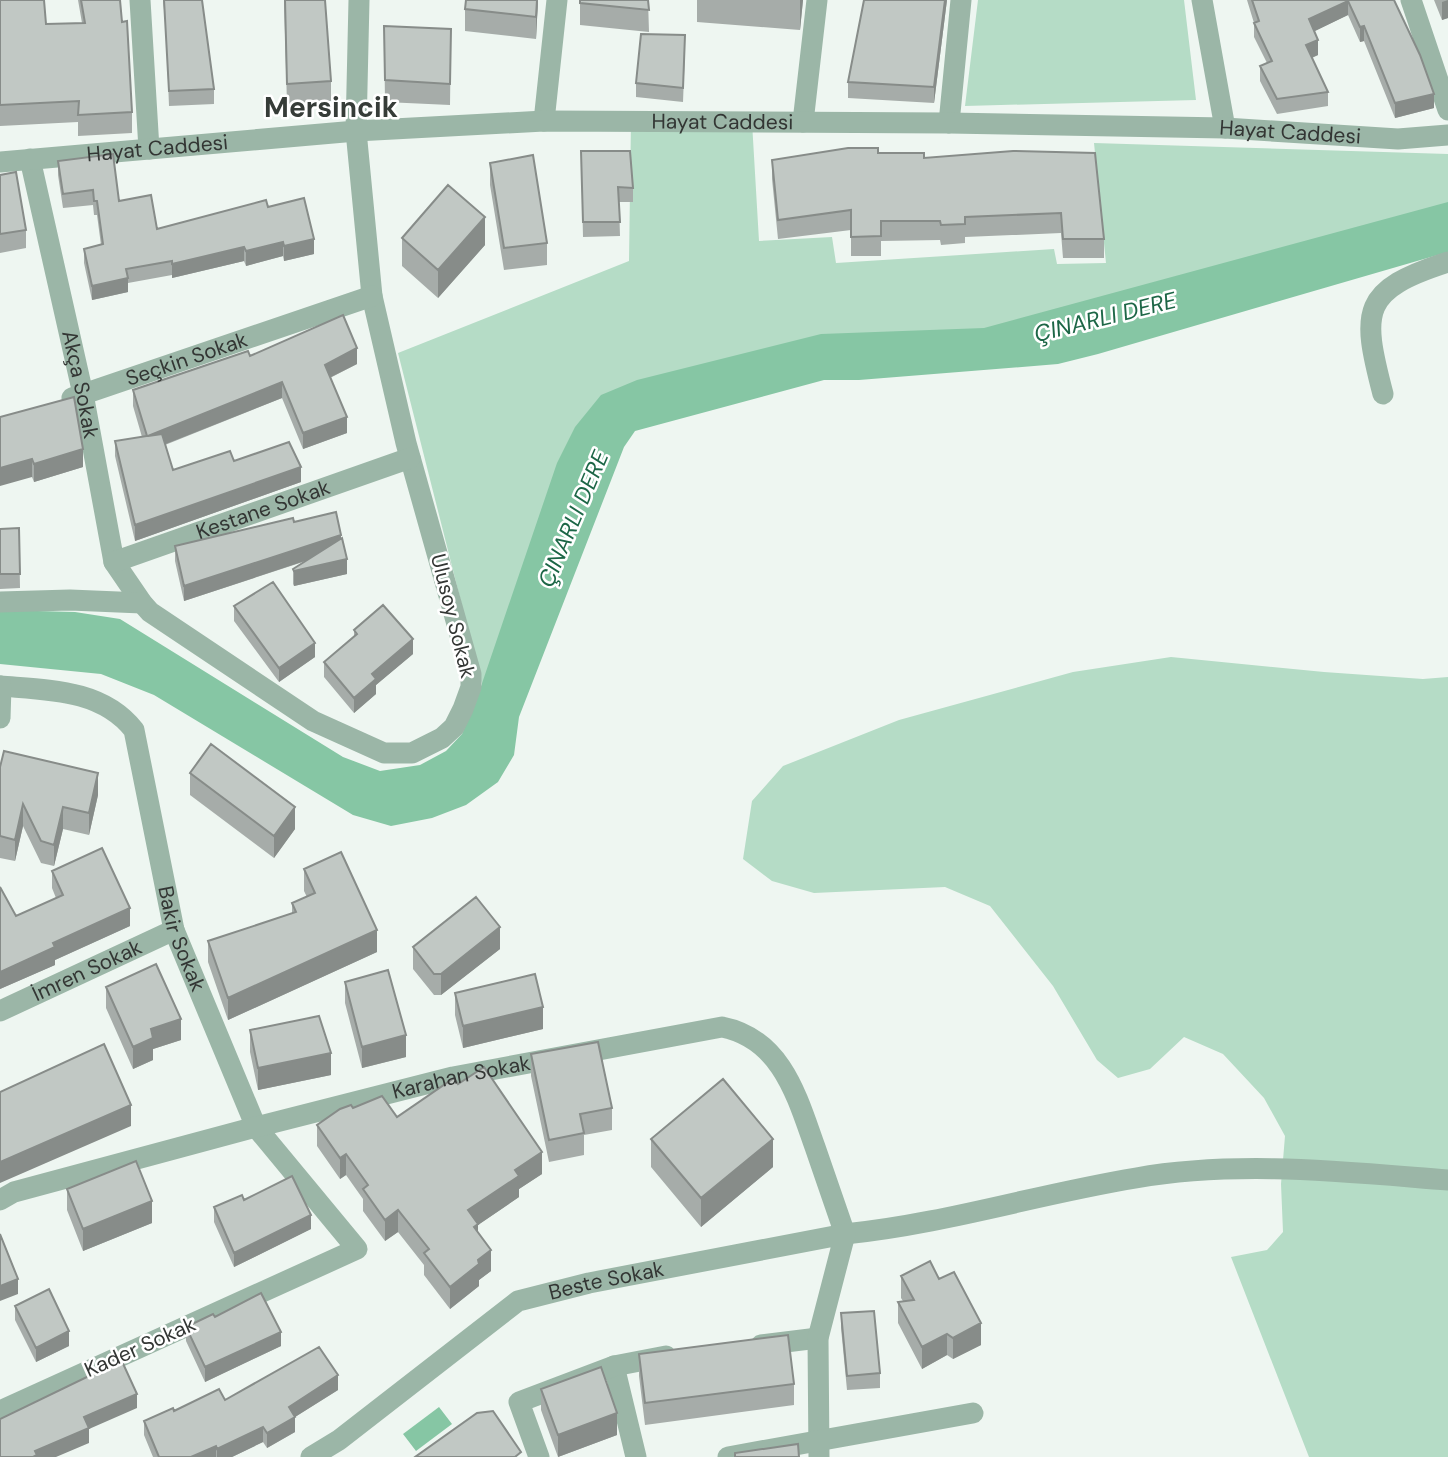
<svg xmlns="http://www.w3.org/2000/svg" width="1448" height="1457" font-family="'DM Sans',sans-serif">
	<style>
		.green { fill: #b5dcc6 }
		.water { fill: #86c6a4 }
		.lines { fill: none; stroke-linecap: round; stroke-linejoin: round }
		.minor { stroke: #9bb6a7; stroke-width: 21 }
		.wall { fill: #a6aca9 }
		.shaded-wall { fill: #878c89 }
		.building { fill: #c1c8c4; stroke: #878c89; stroke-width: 2 }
		.labels { text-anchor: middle; stroke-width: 5; stroke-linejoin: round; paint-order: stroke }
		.street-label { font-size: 21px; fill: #333634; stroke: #fff }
		.water-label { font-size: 23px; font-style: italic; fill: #1c6646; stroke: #fff }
		.district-label { font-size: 28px; font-weight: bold; fill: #363c38; stroke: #fff }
	</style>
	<rect width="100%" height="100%" fill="#eef6f1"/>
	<path class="green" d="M978,0H1184L1196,100L965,106Z
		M631,121L752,122L759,241L832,237L836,263L1054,249L1057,264L1106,263L1094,143L1448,154V224L636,411L496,740L398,353L629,261Z
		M1171,657L1324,672L1423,679L1448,677V1457H1309L1231,1257L1267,1250L1283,1232L1281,1184L1285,1136L1264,1098L1223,1054L1184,1037L1150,1069L1118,1078L1097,1060L1053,986L990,906L945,887L814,893L772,881L743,859L752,801L783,766L899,720L1073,672Z"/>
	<path class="water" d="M1448,202V252L1098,354L1058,364L859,380H824L635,431L624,447L519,717L514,755L498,782L466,805L432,818L391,826L353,815L154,695L101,674L0,664V610L75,612L120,619L343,757L380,771L420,765L446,751L462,734L476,701L557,463L575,427L601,395L637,380L821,334L984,328Z
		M439,1407L452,1424L416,1451L403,1434Z"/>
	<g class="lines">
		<g class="minor">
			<path d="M140,0L149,149"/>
			<path d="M1202,0L1225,128"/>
			<path d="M1411,0L1448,110"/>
			<path d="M544,121L557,0"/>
			<path d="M803,122L817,0"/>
			<path d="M949,123L961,0"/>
			<path id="s1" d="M30,159L83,394L114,562L142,603L150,612L313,721L384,753H412L442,738L454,727L463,709L471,687V674L406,443L372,296L356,131L359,0"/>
			<path id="s2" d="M0,162L356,131L544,121L949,123L1225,128L1398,139L1448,135"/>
			<path d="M1383,394C1361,310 1361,290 1448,262"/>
			<path id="s3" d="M72,398L372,296"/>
			<path id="s4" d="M114,562L410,458"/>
			<path d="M0,602L70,600L142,603"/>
			<path id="s5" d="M0,686C48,690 102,689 134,730L174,930L256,1127L357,1249L0,1411"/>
			<path d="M0,718L1,686"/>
			<path id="s6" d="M0,1011L174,930"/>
			<path id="s7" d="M0,1200L14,1192L256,1127L453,1077L722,1027C782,1039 797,1097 815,1147C825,1176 835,1205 845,1234C944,1224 1038,1194 1136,1178C1239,1160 1345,1172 1448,1180"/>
			<path d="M761,1345L818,1338"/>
			<path d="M614,1366L636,1457"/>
			<path id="s8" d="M311,1457L339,1440L518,1301L589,1283L845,1234L818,1338L819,1457"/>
			<path d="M539,1457L519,1402L614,1366L666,1356"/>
			<path d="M728,1457L973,1413"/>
		</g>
	</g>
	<path class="wall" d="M0,0L46,24L82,23L78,0H120L132,112V133L78,136V122L0,126Z
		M163,0H202L214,89V104L169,106L166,30Z
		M284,0H325L331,81V101L287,104Z
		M538,0L536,39L465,31V9Z
		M580,0H648L649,32L580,25Z
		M697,0H803L800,30L697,22Z
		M947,0L934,103L848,98V82Z
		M1247,0H1394L1434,108L1395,118L1364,41L1360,42L1348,15L1314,31L1318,55L1312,58L1328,92V106L1277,114L1260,81V66L1267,63L1254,37V23Z
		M1434,0H1448V18L1442,20Z
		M384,26L451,29L450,105L385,102Z
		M685,50L683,102L636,97V83Z
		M581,151L633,188V202H619L620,236L583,237Z
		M1013,151L1104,239V258H1063L1061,233L965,237V243L941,245L940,240L881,241V256H851V230L778,239L772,179V160L878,153L924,158Z
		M58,161L119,201L157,229L268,207L314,254L284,261L283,256L246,266L244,261L172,278V275L128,283V292L92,300L84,263V249L101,245L97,215H94L93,205L63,208L58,175Z
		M490,163L547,243V265L504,270L490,185Z
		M0,175L26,230V248L0,253Z
		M402,238L485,245L438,298L402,266Z
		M250,356L357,364L330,378L347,433L303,449L282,398L165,445L173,470L234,461L301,482L135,541L115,456V441L142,437L133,406V390Z
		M0,417L83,467L34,482L32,477Z
		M294,522L341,538L347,574L294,586L293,584V569L306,561L184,601L175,561V546Z
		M19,528L20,588L0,589V529Z
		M234,606L315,657L279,682L234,621Z
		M354,630L413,654L376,685V694L354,713L324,677V662L354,636Z
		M0,767L98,795L89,835L63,829L54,866L41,863L23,826L15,861L0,858Z
		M190,773L295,829L274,858L190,795Z
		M304,869L377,952L228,1020L208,962V941L292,913V903L307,897L304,891Z
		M52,871L130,926L55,960V965L0,989V887L16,916L56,898L52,888Z
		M413,947L500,949L441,995H434L413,969Z
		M345,982L406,1057L362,1068L345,1003Z
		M106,987L181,1040L153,1049V1060L133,1069L106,1008Z
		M455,993L543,1029L463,1048L455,1015Z
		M250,1030L331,1075L258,1090L250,1052Z
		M531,1054L612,1108V1130L584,1135V1155L549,1162L531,1076Z
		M458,1084L542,1174L519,1189V1197L478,1225V1233L491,1271L479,1280V1286L450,1309L424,1275V1265L398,1232L385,1241L363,1211V1199L346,1175L340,1179L317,1146V1125L353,1108L397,1117Z
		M651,1139L773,1167L701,1227L651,1167Z
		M67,1189L152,1223L83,1251L67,1210Z
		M244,1200L311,1229L234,1267L214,1222V1207Z
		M901,1276L939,1279L981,1345L953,1359L947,1355L922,1369L898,1323V1302L903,1301L901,1298Z
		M15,1306L69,1346L36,1362L15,1320Z
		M841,1313L880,1373V1388L847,1390L841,1328Z
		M215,1317L281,1346L205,1382L186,1341V1327Z
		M639,1354L794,1384V1405L645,1425L639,1376Z
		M541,1389L617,1435L558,1457L541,1410Z
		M338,1390L295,1417V1432L267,1448L263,1442L232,1457H153L144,1435V1421L174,1411L225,1400Z"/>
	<path class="shaded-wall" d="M537,0H538L536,39V17Z
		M800,0H803L800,30Z
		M945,0H947L934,103V87Z
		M1448,0V18L1442,20V2Z
		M1348,1V15L1309,34V19Z
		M1364,26V41L1360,42V27Z
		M1318,40V55L1306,60V45Z
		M1434,94V108L1395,118V103Z
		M485,217V245L438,298V270Z
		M314,239V254L284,261V246Z
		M283,242V256L246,266V251Z
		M244,247V261L172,278V264Z
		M128,278V292L92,300V286Z
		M357,348V364L325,380V365Z
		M282,382V398L148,451V436Z
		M347,417V433L303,449V433Z
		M83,449V467L34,482V464Z
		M32,459V477L0,486V468Z
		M301,467V482L135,541V525Z
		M341,535V549L184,601V586Z
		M347,559V574L294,586V571Z
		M413,639V654L376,685V694L354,713V698L372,674Z
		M315,643V657L279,682V668Z
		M98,773V795L89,835V813Z
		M23,804V826L15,861V840Z
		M63,807V829L54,866V845Z
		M295,807V829L274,858V836Z
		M130,908V926L55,960V965L0,989V972L53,943Z
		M500,927V949L441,995V974Z
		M377,930V952L228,1020V998Z
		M543,1007V1029L463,1048V1026Z
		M181,1019V1040L153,1049V1060L133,1069V1047L151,1029Z
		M406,1035V1057L362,1068V1047Z
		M331,1053V1075L258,1090V1068Z
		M131,1105V1126L0,1183V1162Z
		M773,1139V1167L701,1227V1198Z
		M542,1152V1174L519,1189V1197L478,1225V1246L468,1210L515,1170Z
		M346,1154V1175L340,1179V1158Z
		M152,1201V1223L83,1251V1229Z
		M398,1210V1232L385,1241V1220Z
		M311,1215V1229L234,1267V1253Z
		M491,1250V1271L479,1280V1286L450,1309V1287L478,1260Z
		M18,1279V1294L0,1301V1286Z
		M981,1323V1345L953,1359V1338Z
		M69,1331V1346L36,1362V1348Z
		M281,1332V1346L205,1382V1367Z
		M947,1334V1355L922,1369V1347Z
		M338,1375V1390L295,1417V1432L267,1448V1433L289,1407Z
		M137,1394V1408L89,1429V1443L56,1457H33L35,1451L84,1417Z
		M617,1413V1435L558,1457V1435Z
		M263,1427V1442L232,1457H217V1449Z
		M216,1446V1457H191Z"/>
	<path class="building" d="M0,0H44L46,24L85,23L81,0H120L122,22L127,21L132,112L78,115L79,101L0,105Z
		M164,0H202L214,89L169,91Z
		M285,0H325L331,81L287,84Z
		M466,0H537L536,17L465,9Z
		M580,0H648L649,10L580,3Z
		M864,0H945L934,87L848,82Z
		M1252,0H1394L1420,55L1434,94L1395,103L1364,26L1360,27L1348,1L1309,19L1318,40L1306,45L1328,92L1277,99L1260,66L1272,61L1254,23L1259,21Z
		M384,26L451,29L450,84L385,80Z
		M641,34L685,35L683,88L636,83Z
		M848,148H878V153H924V158L1013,151L1095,153L1104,239H1063L1061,213L965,217V224L941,225L940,221H881V236L851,237V210L778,220L772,160Z
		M581,151H630L633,188L618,187L620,222H583Z
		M113,154L119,201L151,195L157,229L266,200L268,207L304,198L314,239L284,246L283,242L246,251L244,247L172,264V261L126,269L128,278L92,286L84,249L103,244L97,201H94L93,190L63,194L58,161Z
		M533,155L547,243L504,248L490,163Z
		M16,172L26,230L0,234V175Z
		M448,185L485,217L438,270L402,238Z
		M343,315L357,348L325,365L347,417L303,433L282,382L148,436L162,434L173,470L230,451L234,461L289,442L301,467L135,525L115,441L147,436L133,390L248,351L250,356Z
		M74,397L83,449L34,464L32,459L0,468V417Z
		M336,512L341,535L184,586L175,546L293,518L294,522Z
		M19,528L20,574H0V529Z
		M342,538L347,559L294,571L293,569Z
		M273,582L315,643L279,668L234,606Z
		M383,605L413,639L372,674L376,679L354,698L324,662L357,634L354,630Z
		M211,744L295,807L274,836L190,773Z
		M4,751L98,773L89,813L63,807L54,845L41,841L23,804L15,840L0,836V767Z
		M102,848L130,908L53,943L55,947L0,972V887L16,916L63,895L52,871Z
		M341,852L377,930L228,998L208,941L296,912L292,903L315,893L304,869Z
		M476,897L500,927L441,974H434L413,947Z
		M156,964L181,1019L151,1029L153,1038L133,1047L106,987Z
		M388,970L406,1035L362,1047L345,982Z
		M535,974L543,1007L463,1026L455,993Z
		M319,1016L331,1053L258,1068L250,1030Z
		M598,1042L612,1108L580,1114L584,1133L549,1140L531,1054Z
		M104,1044L131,1105L0,1162V1092Z
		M484,1067L542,1152L515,1170L519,1176L468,1210L478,1224L474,1227L491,1250L478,1260L479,1264L450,1287L424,1253L429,1249L398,1210L385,1220L363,1189L368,1185L346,1154L340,1158L317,1125L340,1109L351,1105L353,1108L382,1096L397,1117L454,1078L458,1084Z
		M723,1079L773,1139L701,1198L651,1139Z
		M136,1161L152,1201L83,1229L67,1189Z
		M292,1176L311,1215L234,1253L214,1207L242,1195L244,1200Z
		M0,1234L18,1279L0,1286Z
		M930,1261L939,1279L954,1272L981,1323L953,1338L947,1334L922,1347L898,1302L914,1300L901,1276Z
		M49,1289L69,1331L36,1348L15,1306Z
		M261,1293L281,1332L205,1367L186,1327L213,1314L215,1317Z
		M874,1311L880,1373L847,1376L841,1313Z
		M788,1335L794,1384L645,1403L639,1354Z
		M319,1347L338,1375L289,1407L295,1417L267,1433L263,1427L217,1449L216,1446L191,1457H159L144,1421L173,1408L174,1411L219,1389L225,1400Z
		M120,1357L137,1394L84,1417L89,1428L35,1451L37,1455L33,1457H0V1419L89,1376L87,1372Z
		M601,1367L617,1413L558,1435L541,1389Z
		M493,1411L521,1452L515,1457H415L477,1413Z
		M798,1444L799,1457H735V1453Z"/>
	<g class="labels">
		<g class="street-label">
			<text dy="7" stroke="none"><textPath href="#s2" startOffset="724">Hayat Caddesi</textPath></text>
			<text dy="7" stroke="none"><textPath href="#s2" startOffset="1292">Hayat Caddesi</textPath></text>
			<text dy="7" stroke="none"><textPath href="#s2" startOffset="158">Hayat Caddesi</textPath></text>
			<text dy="7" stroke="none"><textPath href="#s3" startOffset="121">Seçkin Sokak</textPath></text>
			<text dy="7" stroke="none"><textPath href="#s1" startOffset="231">Akça Sokak</textPath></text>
			<text dy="7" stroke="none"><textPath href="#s4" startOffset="158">Kestane Sokak</textPath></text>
			<text transform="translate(453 616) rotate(76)" y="7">Ulusoy Sokak</text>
			<text dy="7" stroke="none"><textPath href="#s5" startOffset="360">Bakir Sokak</textPath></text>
			<text dy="7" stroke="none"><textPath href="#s6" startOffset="96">İmren Sokak</textPath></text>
			<text dy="7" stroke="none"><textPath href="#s7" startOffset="478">Karahan Sokak</textPath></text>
			<text dy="7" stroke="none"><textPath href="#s8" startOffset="350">Beste Sokak</textPath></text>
			<text transform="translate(140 1347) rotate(-24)" y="7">Kader Sokak</text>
		</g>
		<g class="water-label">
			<text transform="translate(1105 317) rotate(-14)" y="8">ÇINARLI DERE</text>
			<text transform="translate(573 519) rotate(-67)" y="8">ÇINARLI DERE</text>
		</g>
		<g class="district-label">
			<text x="331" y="117">Mersincik</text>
		</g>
	</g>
</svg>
